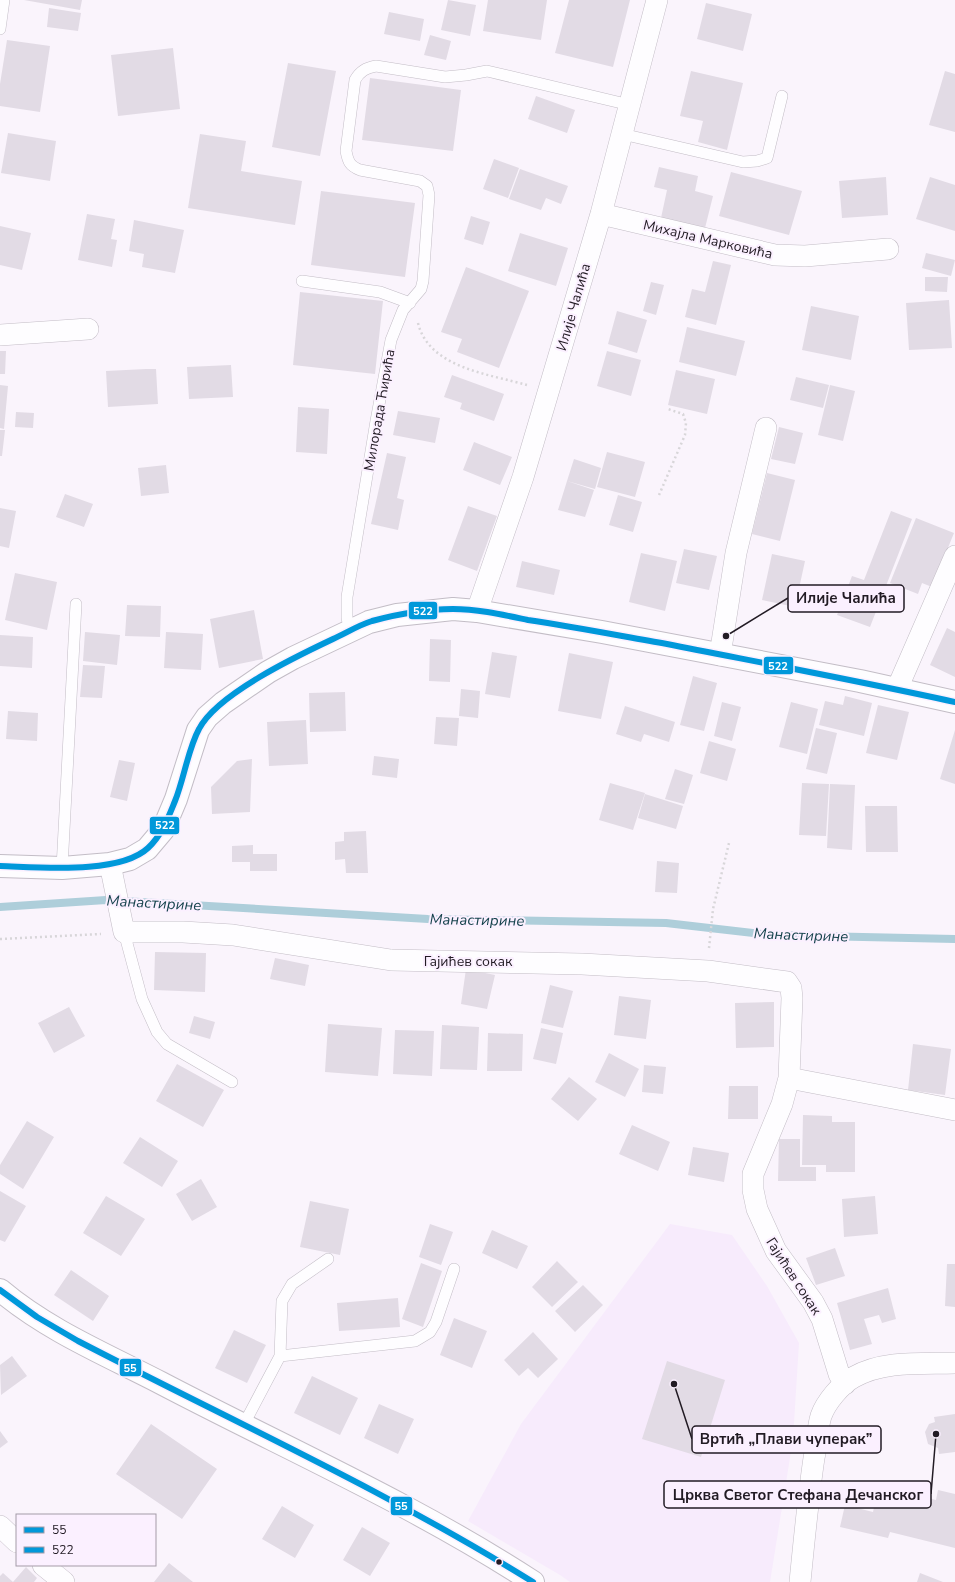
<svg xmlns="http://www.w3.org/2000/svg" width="955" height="1582" font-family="'Nunito Sans',sans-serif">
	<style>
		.built { fill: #f7ebfc }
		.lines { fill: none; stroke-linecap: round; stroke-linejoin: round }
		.stream { stroke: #aeceda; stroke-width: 8 }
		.building { fill: #e2dbe5 }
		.lane-casing { stroke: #c3bdc6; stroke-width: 12 }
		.street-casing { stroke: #c3bdc6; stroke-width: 22 }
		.secondary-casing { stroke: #c3bdc6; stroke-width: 24 }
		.path { stroke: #d8d6d9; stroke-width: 2.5; stroke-dasharray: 2 3; stroke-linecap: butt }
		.lane { stroke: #fefdff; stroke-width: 11 }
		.street { stroke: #fefdff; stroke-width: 21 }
		.secondary { stroke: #fefdff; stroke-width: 22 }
		.bus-1-casing { stroke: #fbf0ff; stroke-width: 9 }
		.bus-2-casing { stroke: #fbf0ff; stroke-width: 9 }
		.bus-1 { stroke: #0098da; stroke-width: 6 }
		.bus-2 { stroke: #0098da; stroke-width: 6 }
		.bus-dot { fill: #221b24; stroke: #fbf0ff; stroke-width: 1.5 }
		.labels { text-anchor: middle; stroke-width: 4; stroke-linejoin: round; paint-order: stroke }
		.street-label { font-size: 14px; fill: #221b24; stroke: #fbf0ff }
		.water-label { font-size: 15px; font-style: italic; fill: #16434d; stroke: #fbf0ff }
		.leader { fill: none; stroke: #221b24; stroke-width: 1.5 }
		.callout-dot { fill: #221b24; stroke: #fbf0ff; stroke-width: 1.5 }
		.callout { fill: #fbf0ff; stroke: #221b24; stroke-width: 1.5 }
		.callout-label { font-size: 15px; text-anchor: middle; font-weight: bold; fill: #221b24 }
		.line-badge { stroke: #fbf0ff; stroke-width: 1.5 }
		.badge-label { font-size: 11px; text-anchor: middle; font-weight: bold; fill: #fff }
	</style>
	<rect width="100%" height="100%" fill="#faf4fc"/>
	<path class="built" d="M670,1224L732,1235L767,1286L799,1343L793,1439L770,1582H570L560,1575L468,1521L521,1424Z"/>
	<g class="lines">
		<path class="stream" d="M0,907L106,900L428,919L666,923L771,935L955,939"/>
	</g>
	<path class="building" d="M24,0H82L80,10Z
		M448,0L476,5L470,36L441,30Z
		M488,0H547L541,40L483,31Z
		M569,0H630L613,67L555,53Z
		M706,3L752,14L743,51L697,39Z
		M49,8L81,13L78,31L47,27Z
		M389,12L424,19L420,41L384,34Z
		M430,35L451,41L446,60L424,55Z
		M7,40L50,46L40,112L0,106V84Z
		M173,48L180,109L118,116L111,55Z
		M288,63L336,71L320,156L272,147Z
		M691,71L743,83L727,150L698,142L703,121L680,116Z
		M945,71L955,74V132L929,125Z
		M370,78L461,90L453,151L362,140Z
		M536,96L575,110L567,133L528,119Z
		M8,133L56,141L50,181L1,173Z
		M200,134L246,141L241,171L302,181L295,225L188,208Z
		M494,159L519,168L508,198L483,189Z
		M659,167L698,176L695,191L713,196L705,228L661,218L667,190L654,187Z
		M520,169L568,186L561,204L546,198L541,210L509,199Z
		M731,172L802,191L789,235L719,216Z
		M886,177L888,215L842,218L839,181Z
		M930,177L955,185V231L916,219Z
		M321,191L415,203L405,277L311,265Z
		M87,214L115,219L111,239L117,240L112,267L78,260Z
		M471,216L490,222L483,245L464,239Z
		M134,220L184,230L175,273L142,267L144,254L129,251Z
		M0,226L31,233L22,270L0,265Z
		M520,233L568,248L556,286L508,271Z
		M926,253L955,260L951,276L922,268Z
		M713,261L731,265L716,325L685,317L692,289L705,292Z
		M466,267L529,291L499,368L457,352L462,339L441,332Z
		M925,277H948L947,292L925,291Z
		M651,282L664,285L656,315L643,311Z
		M300,292L383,301L375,374L293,365Z
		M949,300L952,348L909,350L906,303Z
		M811,306L859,316L851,360L802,350Z
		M617,311L647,320L637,353L608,344Z
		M687,327L745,341L736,376L679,362Z
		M0,351H6L5,374H0Z
		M607,351L641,360L631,396L597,386Z
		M231,365L233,397L189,399L187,367Z
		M146,369H156L158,404L108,407L106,371Z
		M676,370L715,379L707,414L668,405Z
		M452,375L504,394L494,421L460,409L462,403L444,397Z
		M796,377L829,385L823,408L790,400Z
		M0,385L8,386L4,429L0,428Z
		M830,385L855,391L843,441L818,435Z
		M298,407L329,409L327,454L296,452Z
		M398,411L440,418L435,443L393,435Z
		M16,412L34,413L33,428L15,427Z
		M779,427L803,433L795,464L771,459Z
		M0,430H5L2,456H0Z
		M474,442L512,457L500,485L463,470Z
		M607,452L645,462L635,497L597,487Z
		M387,453L406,457L397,498L404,500L398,530L371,524Z
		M574,459L601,468L595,489L567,481Z
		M166,465L169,493L141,496L138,468Z
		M767,473L795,480L780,541L752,534Z
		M567,481L594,490L585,517L558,510Z
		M65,494L93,504L84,527L56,517Z
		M618,495L642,502L633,532L609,525Z
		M468,506L497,516L477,571L448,560Z
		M0,508L16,511L9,548L0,546Z
		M891,511L912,519L870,627L837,615L852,576L864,580Z
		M916,518L954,533L932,587L922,583L918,594L890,583Z
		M684,549L717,556L709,590L676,583Z
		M641,553L677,561L665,611L629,602Z
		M772,554L805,561L795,607L762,600Z
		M522,561L560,570L554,595L516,587Z
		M15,573L57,582L47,630L5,620Z
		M127,605L161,606L160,637L125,636Z
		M254,610L263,659L219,668L210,619Z
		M947,628L955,632V677L930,665Z
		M85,632L120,635L117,665L83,661Z
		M166,632L203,634L201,670L164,668Z
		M0,635L33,637L32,668L0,666Z
		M430,639L451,640L450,682L429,681Z
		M492,652L517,656L510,698L485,694Z
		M569,653L613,662L601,719L558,711Z
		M83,665L105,666L102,698L80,697Z
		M693,676L717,683L704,731L680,725Z
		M461,689L480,691L478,718L459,716Z
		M345,692L346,731L310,732L309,693Z
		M845,696L872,703L864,736L819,725L825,701L843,705Z
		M722,702L741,707L732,741L714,736Z
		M791,702L818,709L807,754L779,747Z
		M878,705L909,712L897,760L866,753Z
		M625,706L675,722L669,742L644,734L641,742L616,734Z
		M8,711L38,713L37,741L6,739Z
		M436,717L459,718L457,746L434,744Z
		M306,720L308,764L269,766L267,722Z
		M816,728L837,733L827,774L806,769Z
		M955,730V784L940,779Z
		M709,741L736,749L727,781L700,773Z
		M374,756L399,759L397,778L372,775Z
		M252,759L250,812L212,814L211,787L237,761Z
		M119,760L135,763L127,801L110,797Z
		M675,769L693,775L684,804L665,799Z
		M610,783L645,793L633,830L599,820Z
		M802,783L829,784L826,836L799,835Z
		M830,784L855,785L852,850L827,848Z
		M645,794L683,806L676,829L638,818Z
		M865,806H897L898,852H866Z
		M366,831L368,873H346L345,859L335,860V842L344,841V832Z
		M253,845V854H277V871H250V862H232V846Z
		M657,861L679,863L677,893L655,892Z
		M155,952L206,953L205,992L154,990Z
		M275,958L309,965L305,986L270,979Z
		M466,969L495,975L487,1009L461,1004Z
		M550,985L573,991L563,1028L541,1023Z
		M619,996L651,1000L646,1039L614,1035Z
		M774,1002V1047L736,1048L735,1003Z
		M69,1007L85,1036L54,1053L38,1023Z
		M194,1016L215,1022L210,1039L189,1033Z
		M328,1024L382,1028L378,1076L325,1072Z
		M442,1025L479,1027L477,1070L440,1069Z
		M541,1028L563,1033L556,1064L533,1059Z
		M395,1030L434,1031L432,1076L393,1074Z
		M488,1033L523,1034L522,1071H487Z
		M913,1044L951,1049L945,1095L908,1090Z
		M609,1053L639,1069L625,1097L595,1082Z
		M177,1064L224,1090L203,1127L156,1101Z
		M644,1065L666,1067L663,1094L642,1092Z
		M569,1077L597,1099L578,1121L551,1099Z
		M729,1086H758V1119H728Z
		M803,1115L832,1116V1122H855V1172H826V1165H802Z
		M27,1121L54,1137L23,1189L0,1174V1165Z
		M632,1125L670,1142L658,1171L619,1154Z
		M140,1137L178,1161L162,1187L123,1163Z
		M779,1139H800V1167H816V1181H778Z
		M693,1147L729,1153L724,1182L688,1175Z
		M201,1179L217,1207L192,1221L176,1194Z
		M0,1191L26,1206L5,1242L0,1240Z
		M106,1196L145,1219L121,1256L83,1233Z
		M875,1196L878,1234L844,1237L842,1199Z
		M310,1201L349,1209L340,1255L300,1247Z
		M430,1224L453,1232L441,1265L419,1257Z
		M492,1230L528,1246L517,1269L482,1253Z
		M835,1248L845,1276L816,1285L806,1258Z
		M557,1261L578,1282L552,1307L532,1287Z
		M421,1263L442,1271L423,1327L402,1319Z
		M947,1264H955V1307L945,1306Z
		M71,1270L109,1296L93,1321L54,1295Z
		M583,1285L603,1305L575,1332L555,1311Z
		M888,1288L896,1319L882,1323L879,1315L864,1319L872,1344L850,1350L837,1303Z
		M398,1298L400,1327L339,1331L337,1303Z
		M454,1318L487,1331L472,1368L440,1355Z
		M234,1330L266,1345L247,1383L215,1368Z
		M533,1332L558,1359L538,1378L528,1368L519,1376L504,1360Z
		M12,1356L27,1376L1,1395L0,1365Z
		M667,1361L725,1380L701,1457L642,1439Z
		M312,1376L358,1398L340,1435L294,1413Z
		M379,1404L414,1419L398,1454L364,1438Z
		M955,1414V1452L939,1454L938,1448L928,1444L925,1432L929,1424L935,1422L934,1417Z
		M151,1424L217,1469L182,1519L116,1474Z
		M0,1431L8,1442L0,1448Z
		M938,1490L955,1494V1548L890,1532L888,1538L840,1527L845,1505L873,1512L876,1498L908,1505L911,1494L936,1500Z
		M282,1506L314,1525L295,1558L262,1539Z
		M362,1527L390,1543L370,1576L343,1560Z
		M169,1563L193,1582H154Z
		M26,1567L37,1578L34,1582H0V1576L3,1573L13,1582Z
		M920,1573L943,1582H917Z"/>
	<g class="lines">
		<defs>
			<path id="lane" d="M0,29L4,0
				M622,134L743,162L757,161L767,158L782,96
				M302,281L380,292L410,303
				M350,631L347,618V597L376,421L391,340L403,310L421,289L423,281L429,195L427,186L420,181L360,170C350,166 348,162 346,151L355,80C360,71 366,68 376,66L445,77L466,75L487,71L630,105
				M62,868L76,604
				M124,932L142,999L157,1032L167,1044L232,1082
				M280,1356L415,1341L430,1332L436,1322L454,1269
				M243,1426L280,1356L282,1301L292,1284L328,1259"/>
			<path id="street" d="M601,214L775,255L805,256L888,249
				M0,335L88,329
				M477,611L523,477L601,214L657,0
				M720,655L736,553L766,428
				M897,689L955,556
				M110,864L124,932H183L233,935L391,960L582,964L708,971L787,982L791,988L792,998L789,1078L782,1104L753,1174V1190L757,1209L776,1251L813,1302L822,1319L839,1374L845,1384
				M789,1078L955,1110
				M0,1526L17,1542
				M43,1565L64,1582
				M800,1582C804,1541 808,1499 814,1458C817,1445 817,1429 821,1416C826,1402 841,1384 854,1377C884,1360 922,1364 955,1363"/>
			<path id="secondary" d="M0,866L62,868L110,864L130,859L147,849L163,830L176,799L198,730L207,717L223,703L268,672L293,658L369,622L397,615L453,609L477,611L602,632L860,681L955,702
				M0,1290C47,1330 107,1355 161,1383C285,1448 415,1505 533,1582"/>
		</defs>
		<use href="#lane" class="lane-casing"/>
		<use href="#street" class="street-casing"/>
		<use href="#secondary" class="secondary-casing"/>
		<path class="path" d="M418,323C429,368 489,374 527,385
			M659,495L685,435L686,423L683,414L668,409
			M0,939L101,934
			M709,948L713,909L729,843"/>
		<use href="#lane" class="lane"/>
		<use href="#street" class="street"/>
		<use href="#secondary" class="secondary"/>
		<defs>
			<path id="bus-1" d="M0,1290L37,1317L78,1341C230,1420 387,1491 533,1582"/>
			<path id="bus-2" d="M0,866C38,867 119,875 148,848C162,835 168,818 175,801C184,779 188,749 199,729C217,694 297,656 333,639C346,633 359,625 372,621C398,614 426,609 453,609C478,609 504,615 528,620C575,627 621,636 667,644C763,663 859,681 955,702"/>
		</defs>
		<use href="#bus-1" class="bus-1-casing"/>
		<use href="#bus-2" class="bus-2-casing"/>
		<use href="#bus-1" class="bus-1"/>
		<use href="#bus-2" class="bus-2"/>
	</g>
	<circle class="bus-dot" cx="499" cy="1562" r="3.5"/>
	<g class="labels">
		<g class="street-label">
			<text transform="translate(708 239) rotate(13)" y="5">Михајла Марковића</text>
			<text transform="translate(573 307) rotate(-74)" y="5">Илије Чалића</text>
			<text transform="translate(379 410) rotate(-80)" y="5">Милорада Ћирића</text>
			<text x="468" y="966">Гајићев сокак</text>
			<text transform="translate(794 1276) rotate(57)" y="5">Гајићев сокак</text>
		</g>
		<g class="water-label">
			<text transform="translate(154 903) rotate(3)" y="5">Манастирине</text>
			<text transform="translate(477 920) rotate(1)" y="5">Манастирине</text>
			<text transform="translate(801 935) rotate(2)" y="5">Манастирине</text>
		</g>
	</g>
	<path class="leader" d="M726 636L788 598M674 1384L692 1439M936 1434L931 1494"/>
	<g class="callout-dot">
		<circle cx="726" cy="636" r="4"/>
		<circle cx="674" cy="1384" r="4"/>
		<circle cx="936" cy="1434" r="4"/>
	</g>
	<g class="callout">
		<rect x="788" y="585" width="116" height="27" rx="4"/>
		<rect x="692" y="1426" width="189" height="27" rx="4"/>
		<rect x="664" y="1481" width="267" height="27" rx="4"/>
	</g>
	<g class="callout-label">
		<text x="846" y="603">Илије Чалића</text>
		<text x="786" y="1444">Вртић „Плави чуперак”</text>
		<text x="798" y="1500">Црква Светог Стефана Дечанског</text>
	</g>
	<g class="line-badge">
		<rect x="408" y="601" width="30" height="19" rx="4" fill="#0098da"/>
		<rect x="763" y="656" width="31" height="19" rx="4" fill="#0098da"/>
		<rect x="149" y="816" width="31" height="19" rx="4" fill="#0098da"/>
		<rect x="119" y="1358" width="23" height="19" rx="4" fill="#0098da"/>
		<rect x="390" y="1496" width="23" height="20" rx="4" fill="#0098da"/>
	</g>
	<g class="badge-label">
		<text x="423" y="615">522</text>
		<text x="778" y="670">522</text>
		<text x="165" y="829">522</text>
		<text x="130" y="1372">55</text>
		<text x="401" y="1510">55</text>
	</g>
	<rect x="16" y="1514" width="140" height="52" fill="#fbf0ff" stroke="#a49ba7"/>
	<rect x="24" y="1527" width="20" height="6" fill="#0098da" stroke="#a49ba7"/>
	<text x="52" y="1534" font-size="12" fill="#221b24">55</text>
	<rect x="24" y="1547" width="20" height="6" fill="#0098da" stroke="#a49ba7"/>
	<text x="52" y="1554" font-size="12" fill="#221b24">522</text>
</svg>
